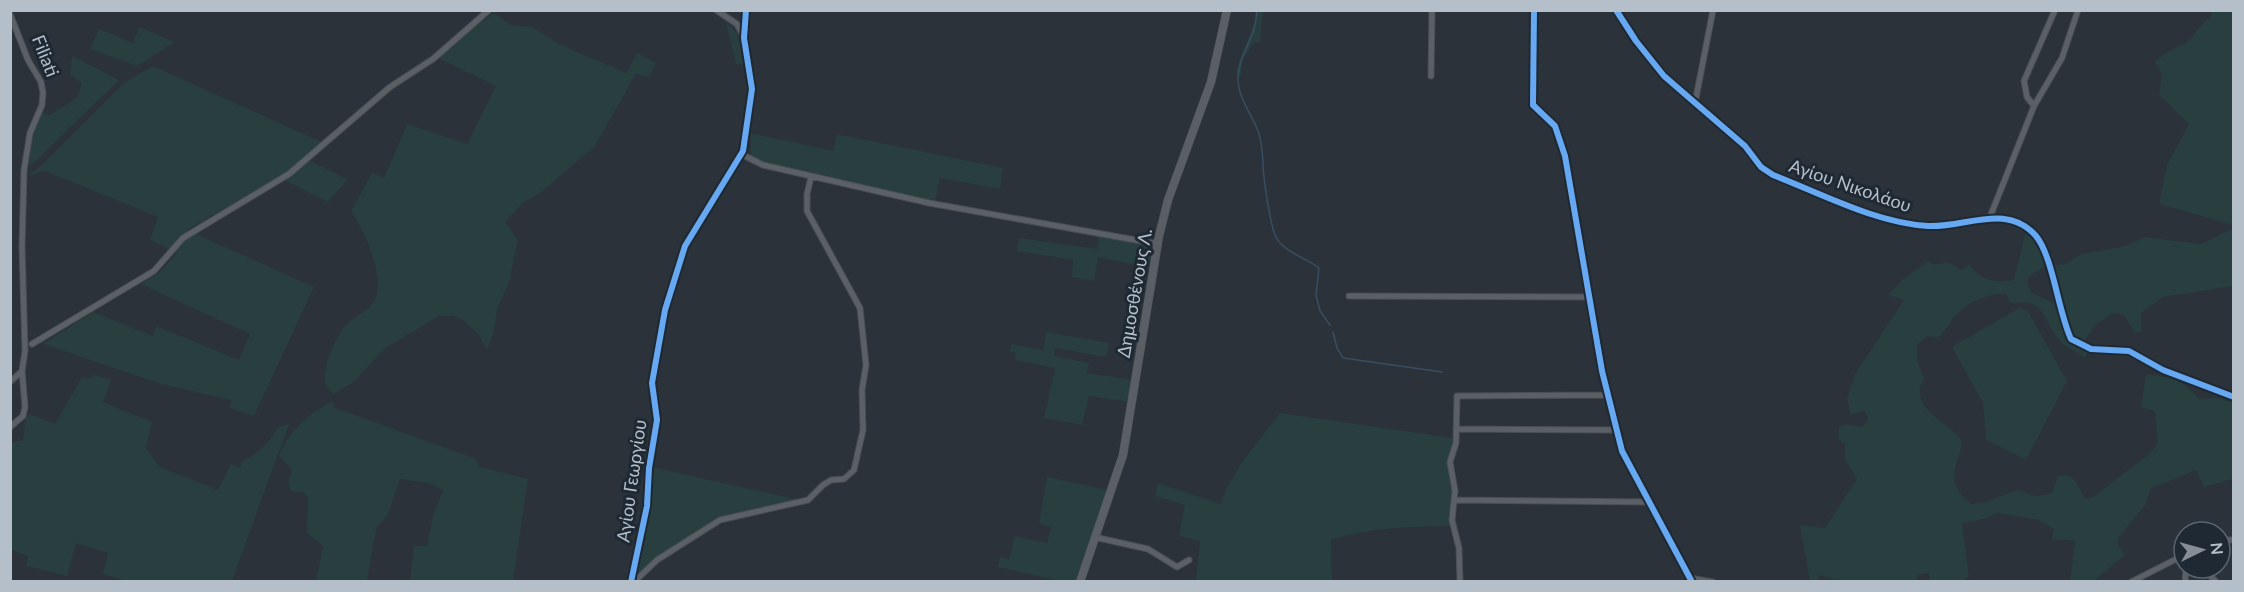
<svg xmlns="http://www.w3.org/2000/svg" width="2244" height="592" font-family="Lato,sans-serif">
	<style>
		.green { fill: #283e3f }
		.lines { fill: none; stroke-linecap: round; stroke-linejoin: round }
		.stream { stroke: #384e62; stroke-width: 1.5 }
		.street-casing { stroke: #494e54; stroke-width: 7 }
		.secondary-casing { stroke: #494e54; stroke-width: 9 }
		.street { stroke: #5b6067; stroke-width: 5 }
		.secondary { stroke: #5a5f65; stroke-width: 8 }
		.cycleway-casing { stroke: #1e2934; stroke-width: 10 }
		.cycleway { stroke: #66a8f1; stroke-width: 6 }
		.labels { text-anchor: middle; stroke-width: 6; stroke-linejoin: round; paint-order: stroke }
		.street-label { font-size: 18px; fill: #b5bfca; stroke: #1e2934 }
	</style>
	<rect width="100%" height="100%" fill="#2b3239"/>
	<path class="green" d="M1256,11H1263L1260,42H1254L1242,61L1241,75L1236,74C1240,51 1254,34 1256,11Z
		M2212,11H2233V225L2159,204L2167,165L2189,124L2159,95L2162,74L2155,62C2168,50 2173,50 2187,42C2195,37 2197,26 2210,18Z
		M494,13L510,25L532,27L559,44L626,73L637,53L656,63L649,77L636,74L595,146L539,194L524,202L505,222L518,240L509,283L497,308L494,332L487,350L478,334L463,320L453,316H439L384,349L354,382L333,394C330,390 326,388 325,383C322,369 336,334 347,324C356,315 373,309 376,297C384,272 364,231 351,211L372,173L384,178L407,124L467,144L496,86L438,58L463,35Z
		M725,20L738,35L747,65L736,64Z
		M139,27L175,42L137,66L90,49L99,29L133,43Z
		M72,56L119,80L35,162L29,165L32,135L41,113L49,115L77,98L82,83L70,75Z
		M153,66L326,144L306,159L348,179L328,202L279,177L187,230L314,287L254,416L230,408L231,400L161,384L43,344L93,312L153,336L156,326L239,360L250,334L140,284L159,273L177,253L150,240L158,217L45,171L28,176L43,164L124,83Z
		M750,133L833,151L837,134L1003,168L1000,189L940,178L935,202L763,163L751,156Z
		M2233,225V286L2163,297L2141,313L2142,331L2135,333L2124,315L2113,313L2094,326L2085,340L2080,341L2073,335L2053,265L2065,264L2082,254L2126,246L2144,237L2201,244L2232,229Z
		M2026,230C2032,237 2051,257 2043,267C2039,272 2030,273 2028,279C2027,284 2030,289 2032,293L2054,303C2062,329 2065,339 2088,353L2084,358C2078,351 2068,350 2061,342C2041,321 2048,298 2010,303L2006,294C1989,292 1966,304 1955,316C1948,324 1946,332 1937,338L1928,336L1917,345V361L1924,378C1907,406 1945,421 1959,437C1971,451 1934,478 1972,504C1994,502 2001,494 2020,490C2032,497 2040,497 2052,493L2058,476C2075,472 2077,486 2085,498H2092L2149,454L2158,443L2155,411L2141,407L2146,374C2173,378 2181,378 2199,399L2215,398L2233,402V479L2204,487L2196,470L2150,489L2146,504L2119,537L2118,545L2125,555L2094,581H2070L2075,541L2052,539L2054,529L2039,520L1998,513L1983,519L1962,523L1969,576L1963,581H1930L1929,573L1917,575V581H1841L1819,575L1818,581H1810L1800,525L1825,528L1857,479L1845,460V444L1838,439L1839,427L1845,424L1861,427L1867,422L1868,417L1864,411L1851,415L1847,399L1855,374L1904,300L1888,295L1903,279L1929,261L1933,265L1947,262L1962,270L1970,264C1979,281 1996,283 2014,280Z
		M1099,235L1153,244L1150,268L1098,257L1094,281L1072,277L1073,260L1017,251L1019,238L1097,249Z
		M2019,308L2028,311L2067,381L2026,460L1986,440L1983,403L1952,347Z
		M1046,332L1109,343L1106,357L1055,348L1054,356L1089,363L1087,373L1132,380L1129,402L1089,396L1082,425L1044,418L1055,368L1015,360L1016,353L1010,352L1011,344L1043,350Z
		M95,375L111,380L103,402L152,422L146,448L160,467L218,490L231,464L240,467L245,459C259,454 271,440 278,427L289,424L232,581H126L103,574L108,553L76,543L67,576L26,566L28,556L11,550V442L23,440L26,417L30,414L55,424L82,377L88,379Z
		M334,401L333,407L476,459L479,467L528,479L513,581H410L414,546H427L433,516L443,490L428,483L400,479L388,515L376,529L367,580L316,581L323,546L307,533L308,497L304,493L291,491L288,484L292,469L279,456C289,430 309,413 334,401Z
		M1280,413L1453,438L1451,452L1453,500L1449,515L1451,526C1410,527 1371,527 1331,540L1332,581H1196L1200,541L1179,536L1185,505L1155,496L1158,483L1221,504L1226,489L1242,462Z
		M652,467L799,500L718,519L633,578L651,504Z
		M1047,477L1108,490L1077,581H1060L998,567L1000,557L1009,560L1015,536L1047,543L1051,528L1039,523Z"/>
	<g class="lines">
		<path class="stream" d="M1257,10C1256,40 1238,53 1238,80C1239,99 1252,115 1258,131C1264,146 1262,161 1264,177C1265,188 1271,226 1275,235C1282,252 1307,258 1319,268L1316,295L1320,311L1330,325
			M1333,332L1337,348L1343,358L1442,372"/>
		<defs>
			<path id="street" d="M716,10L737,24L743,36
				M1534,10L1533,105L1555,126L1565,156L1602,371L1622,451L1692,582
				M10,14L28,60L41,82L43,93L42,105L30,133L24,170L22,247L25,351L22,371L25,407L23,416L10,427
				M1431,76L1432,10
				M1695,103L1713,10
				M2034,106L2027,97L2024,81L2055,10
				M741,154L763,165L929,203L1158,244
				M1990,217L2034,106L2062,58L2078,10
				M1349,296L1588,297
				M32,344L154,271L183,238L289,174L390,87L433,59L489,10
				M10,382L22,371
				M1456,429L1615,430
				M1454,500L1650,502
				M1094,537L1148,549L1177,567L1189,560
				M2220,540H2234
				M2203,568L2216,582
				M1690,578L1713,582
				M631,582L647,506L649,468L657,420L652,383L665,310L685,246L743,151L752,89L744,38L746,10
				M634,582L657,560L720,520L808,500L823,485L831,480L844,479L854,470L863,430L862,390L866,365L860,308L807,211V194L811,177
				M1460,582L1459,548L1452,520L1455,491L1450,462L1456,443L1457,396L1607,395
				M2131,582L2184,555
				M2185,582L2186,568"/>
			<path id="secondary" d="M1616,10L1636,41L1664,76L1745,146L1761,167L1773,175C1822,194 1876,223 1928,226C1965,228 2007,202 2036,236C2053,257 2058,311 2071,339L2091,349L2129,351L2163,370L2234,397
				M1080,582L1123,455L1159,236L1168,200L1211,82L1227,10"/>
		</defs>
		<use href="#street" class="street-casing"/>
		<use href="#secondary" class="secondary-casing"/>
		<use href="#street" class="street"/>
		<use href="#secondary" class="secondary"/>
		<defs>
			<path id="cycleway" d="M1534,10L1533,105L1555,126L1565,156L1602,371L1622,451L1692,582
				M1616,10L1636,41L1664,76L1745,146L1761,167L1773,175C1822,194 1876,223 1928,226C1965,228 2007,202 2036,236C2053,257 2058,311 2071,339L2091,349L2129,351L2163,370L2234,397
				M631,582L647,506L649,468L657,420L652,383L665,310L685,246L743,151L752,89L744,38L746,10"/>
		</defs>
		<use href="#cycleway" class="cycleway-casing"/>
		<use href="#cycleway" class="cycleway"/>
	</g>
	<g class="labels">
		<g class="street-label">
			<text transform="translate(45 56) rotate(68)" y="6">Filiati</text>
			<text transform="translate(1850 186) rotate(19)" y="6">Αγίου Νικολάου</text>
			<text transform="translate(1135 293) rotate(-80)" y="6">Δημοσθένους Λ.</text>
			<text transform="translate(632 481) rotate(-82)" y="6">Αγίου Γεωργίου</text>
		</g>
	</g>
	<rect width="2244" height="592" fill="none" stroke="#b5bfca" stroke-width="24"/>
	<g transform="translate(2202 550) rotate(85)"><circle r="28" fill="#1e2934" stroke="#5a6570" stroke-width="1.5"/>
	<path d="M0-4.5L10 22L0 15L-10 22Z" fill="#858e97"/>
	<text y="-9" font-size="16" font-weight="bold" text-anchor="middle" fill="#b5bfca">N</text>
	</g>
</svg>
